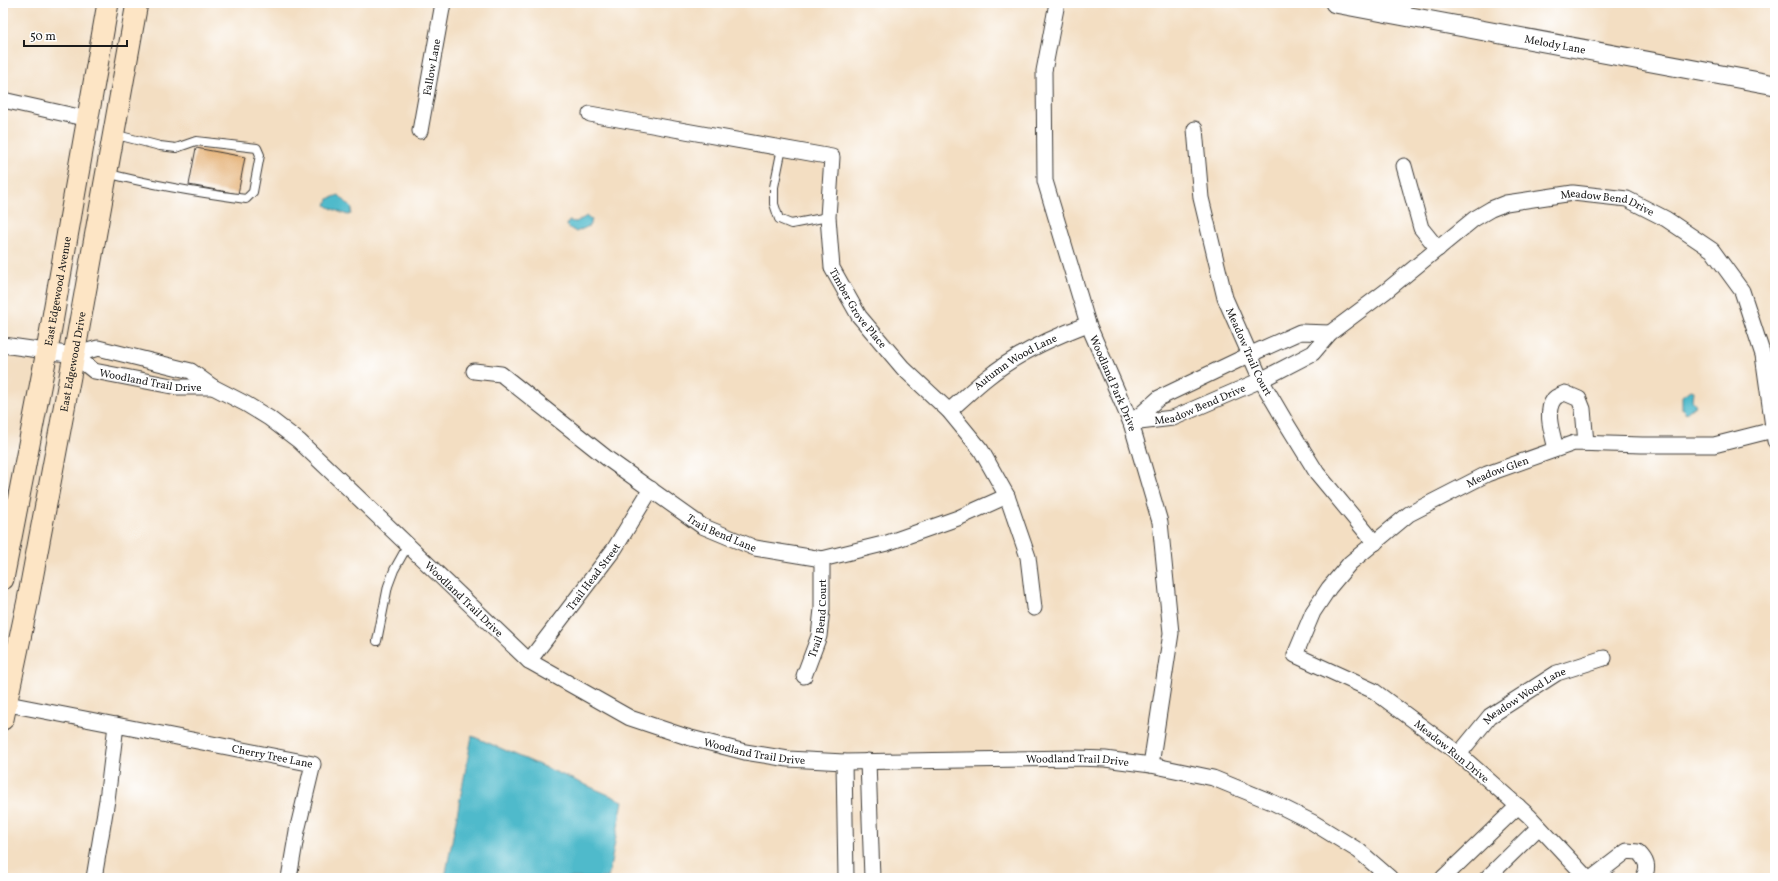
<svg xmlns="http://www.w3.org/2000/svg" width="1778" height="881" font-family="Vollkorn,serif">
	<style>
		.water { fill: #4fbacb; stroke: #366b74 }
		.building { fill: #e3ad70 }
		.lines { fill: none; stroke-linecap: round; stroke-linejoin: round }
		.service-casing { stroke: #3c3935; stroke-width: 10 }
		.minor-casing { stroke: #3c3935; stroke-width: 17 }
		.tertiary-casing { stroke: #3c3935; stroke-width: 21 }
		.secondary-casing { stroke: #3c3935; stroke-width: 23 }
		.service { stroke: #fff; stroke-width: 8 }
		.minor { stroke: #fff; stroke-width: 15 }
		.tertiary { stroke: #fff; stroke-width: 19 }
		.secondary { stroke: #fde5c5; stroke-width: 21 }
		.labels { text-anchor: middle; stroke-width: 3; stroke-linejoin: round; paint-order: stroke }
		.street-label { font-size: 11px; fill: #1c1c1c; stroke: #fff }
	</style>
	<rect width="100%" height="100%" fill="#fff"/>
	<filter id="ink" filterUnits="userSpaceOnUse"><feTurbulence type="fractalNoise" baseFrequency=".025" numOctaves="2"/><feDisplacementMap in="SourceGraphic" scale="8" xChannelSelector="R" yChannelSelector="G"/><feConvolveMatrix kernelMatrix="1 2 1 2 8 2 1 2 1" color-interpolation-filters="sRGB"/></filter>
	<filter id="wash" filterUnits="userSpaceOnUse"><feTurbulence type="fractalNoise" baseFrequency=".012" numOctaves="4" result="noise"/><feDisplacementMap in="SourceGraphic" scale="16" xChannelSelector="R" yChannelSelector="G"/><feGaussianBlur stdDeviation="0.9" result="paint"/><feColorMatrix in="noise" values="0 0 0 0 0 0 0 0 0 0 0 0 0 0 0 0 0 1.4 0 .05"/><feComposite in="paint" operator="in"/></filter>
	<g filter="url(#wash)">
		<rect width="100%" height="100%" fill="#f3dec2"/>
		<path class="water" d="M339,195L352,208L351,214L348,215C344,214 329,208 326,205L328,199Z
			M587,216L592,220L589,226L576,232L568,227L567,225L569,221L576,222Z
			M1690,390L1693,391L1692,400L1696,405L1686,413L1682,409V396Z
			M472,736L623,801L608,878H445Z"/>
		<g id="blocks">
			<path class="building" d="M196,148L245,157L238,194L189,185Z"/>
		</g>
	</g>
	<g filter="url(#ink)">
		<use href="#blocks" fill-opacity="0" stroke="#3c3935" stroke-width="1"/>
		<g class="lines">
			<defs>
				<path id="service" d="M782,148L774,187V204L779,219L791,224L828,217
					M106,173C152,185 199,193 246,199L253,192L260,155L257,148L196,141L176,148L160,146L113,134
					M377,641L388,586L394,570L408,545"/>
				<g id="minor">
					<path id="s1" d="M1057,3L1044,71L1045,181L1088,324L1131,423L1160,522L1171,633L1151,765"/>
					<path d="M3,100L88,119"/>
					<path id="s2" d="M590,114L832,157L828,217L832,268L859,316L903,368L949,411L981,450L1007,496L1028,557L1034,608"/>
					<path id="s3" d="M1195,129L1201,198L1225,298L1261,380L1288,426L1317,473L1375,543"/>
					<path id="s4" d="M420,131L443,3"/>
					<path d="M1404,166L1421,228L1438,249"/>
					<path id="s5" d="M3,345L74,355L98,348L191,371L213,387L246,404L269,418L299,441L529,661L630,718L687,737L745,752L788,759L844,762L1076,758L1105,759L1151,765L1213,778L1274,803L1312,822L1359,851L1390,878"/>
					<path id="s6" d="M74,355L94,371L177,387H213"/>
					<path id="s7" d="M474,371L501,374L608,459L702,526L755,548L822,559L887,543L958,518L1007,496"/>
					<path id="s8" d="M949,411C962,400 975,387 988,377C1018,353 1053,337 1088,324"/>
					<path id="s9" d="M1131,423L1173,418L1261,380L1313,353L1330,333L1386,291L1474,219L1491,209L1506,203L1573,193L1627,199L1666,219L1712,250L1742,291L1763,355L1775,441"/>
					<path d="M1131,423L1159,398L1251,354L1300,332L1330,333"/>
					<path d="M1556,449C1553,435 1544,412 1554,399C1556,396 1561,395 1565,393L1579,399L1583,409L1586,443"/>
					<path id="s10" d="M529,661L615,548L651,489"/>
					<path id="s11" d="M804,676L819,636L822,609V559"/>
					<path d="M3,703L116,725"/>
					<path id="s12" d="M1459,754L1490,716L1557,673L1604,658"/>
					<path d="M868,761L872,878"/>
					<path d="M844,762L846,878"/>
					<path id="s13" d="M94,878L107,800L116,725L313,764L297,831L289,878"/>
					<path d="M1443,878L1518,806"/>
					<path d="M1487,878L1539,827"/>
					<path id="s14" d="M1587,878L1529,816L1459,754L1374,691L1295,655L1313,612L1329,588L1350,563L1409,514L1487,474L1574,443L1642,445H1714L1773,430"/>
					<path d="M1592,878L1627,851L1638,852C1646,860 1650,867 1643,878"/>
				</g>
				<g id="tertiary">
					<path id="s15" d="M1335,3L1775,85"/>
				</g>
				<g id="secondary">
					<path id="s16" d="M3,579L47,351L108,3"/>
					<path id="s17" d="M3,719L28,600L74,355L137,3"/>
				</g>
			</defs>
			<use href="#service" class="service-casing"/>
			<use href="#minor" class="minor-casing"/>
			<use href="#tertiary" class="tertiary-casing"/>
			<use href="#secondary" class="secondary-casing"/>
			<use href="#service" class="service"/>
			<use href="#minor" class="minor"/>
			<use href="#tertiary" class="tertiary"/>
			<use href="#secondary" class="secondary"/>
		</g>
	</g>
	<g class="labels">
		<g class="street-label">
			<text dy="4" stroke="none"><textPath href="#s15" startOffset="224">Melody Lane</textPath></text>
			<text dy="4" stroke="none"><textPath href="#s4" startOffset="65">Fallow Lane</textPath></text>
			<text dy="4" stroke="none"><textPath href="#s9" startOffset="546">Meadow Bend Drive</textPath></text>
			<text dy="4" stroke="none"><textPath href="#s16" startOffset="293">East Edgewood Avenue</textPath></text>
			<text dy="4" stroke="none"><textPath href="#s2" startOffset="405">Timber Grove Place</textPath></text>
			<text dy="4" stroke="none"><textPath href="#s3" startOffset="231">Meadow Trail Court</textPath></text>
			<text dy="4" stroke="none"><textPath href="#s17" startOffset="364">East Edgewood Drive</textPath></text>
			<text dy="4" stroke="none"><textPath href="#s8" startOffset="83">Autumn Wood Lane</textPath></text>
			<text dy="4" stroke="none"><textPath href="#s6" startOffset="83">Woodland Trail Drive</textPath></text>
			<text dy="4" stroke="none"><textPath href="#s1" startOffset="393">Woodland Park Drive</textPath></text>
			<text dy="4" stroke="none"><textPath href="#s9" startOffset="72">Meadow Bend Drive</textPath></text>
			<text dy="4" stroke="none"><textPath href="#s14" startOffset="654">Meadow Glen</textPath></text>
			<text dy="4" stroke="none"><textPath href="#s7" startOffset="300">Trail Bend Lane</textPath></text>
			<text dy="4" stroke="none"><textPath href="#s10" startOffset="106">Trail Head Street</textPath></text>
			<text dy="4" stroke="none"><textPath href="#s5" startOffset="550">Woodland Trail Drive</textPath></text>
			<text dy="4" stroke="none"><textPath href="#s11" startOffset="60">Trail Bend Court</textPath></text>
			<text dy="4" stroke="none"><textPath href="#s12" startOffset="89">Meadow Wood Lane</textPath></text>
			<text dy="4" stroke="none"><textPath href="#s5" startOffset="885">Woodland Trail Drive</textPath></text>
			<text transform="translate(1452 751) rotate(39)" y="4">Meadow Run Drive</text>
			<text dy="4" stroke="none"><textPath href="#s13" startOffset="314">Cherry Tree Lane</textPath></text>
			<text dy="4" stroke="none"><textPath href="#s5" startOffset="1209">Woodland Trail Drive</textPath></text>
		</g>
	</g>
	<rect width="1778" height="881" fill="none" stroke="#fff" stroke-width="16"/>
	<path d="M24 40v6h103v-6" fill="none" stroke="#1c1c1c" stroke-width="2"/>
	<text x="30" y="40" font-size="12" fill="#1c1c1c" stroke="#ffffff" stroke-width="3" paint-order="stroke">50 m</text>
</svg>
